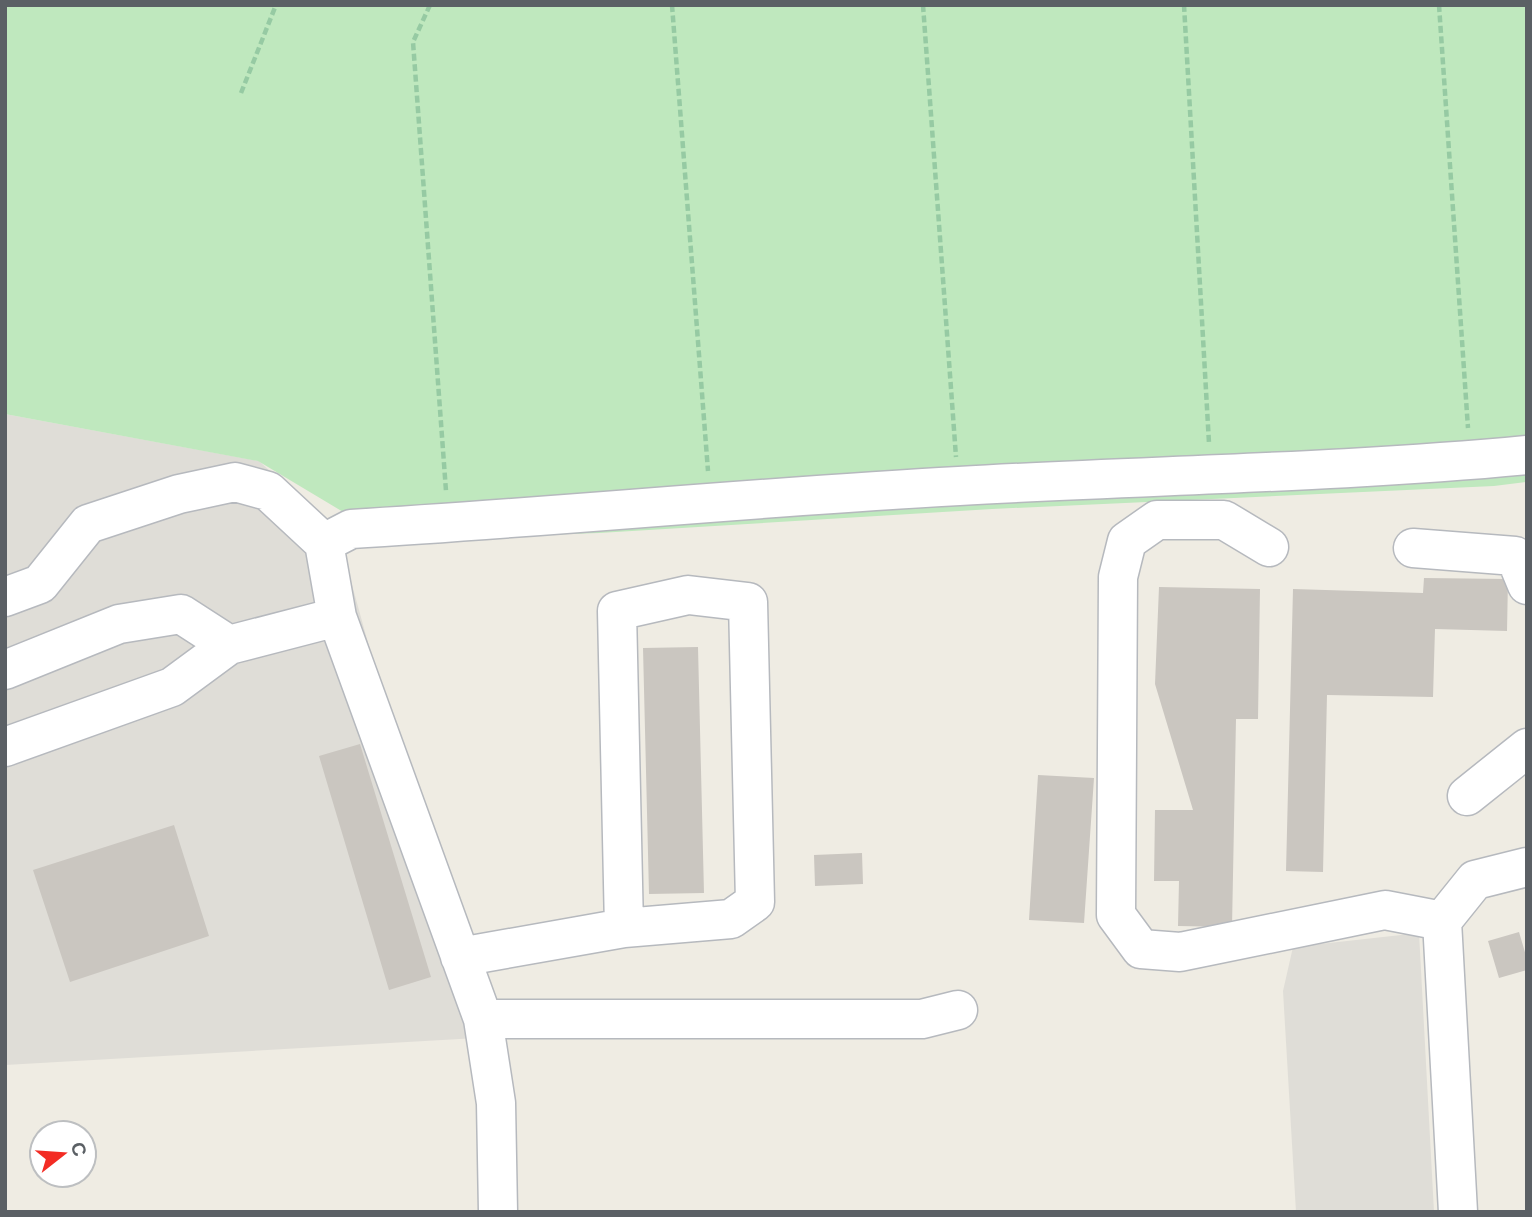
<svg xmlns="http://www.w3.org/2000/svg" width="1532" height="1217" font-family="Barlow,sans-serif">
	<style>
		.industrial { fill: #dfddd7 }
		.green { fill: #bfe8be }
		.building { fill: #cac6c0 }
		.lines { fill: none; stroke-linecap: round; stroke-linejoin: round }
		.minor-casing { stroke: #b6b9be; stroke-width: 41 }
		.path { stroke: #96caa3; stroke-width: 4.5; stroke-dasharray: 7 3.5; stroke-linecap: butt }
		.minor { stroke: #fff; stroke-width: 38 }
	</style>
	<rect width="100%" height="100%" fill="#efece3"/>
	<path class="industrial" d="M5,414L259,461L338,534L477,1038L5,1065Z
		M1419,933L1434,1212H1296L1283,991L1293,947Z"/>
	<path class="green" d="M5,5H1527V482L1494,486L992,509L599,533L390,540L258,461L5,414Z"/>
	<path class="building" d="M1424,578L1508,579L1507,631L1435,629L1433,697L1327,695L1323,872L1286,871L1293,589L1423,593Z
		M1159,587L1260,589L1258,719H1236L1232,927L1178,926L1179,881H1154L1155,810H1193L1155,684Z
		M698,647L704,893L649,894L643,648Z
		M360,744L431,977L389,990L319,756Z
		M1038,775L1094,778L1084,923L1029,920Z
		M174,825L209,936L70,982L33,870Z
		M862,853L863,884L815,886L814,855Z
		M1519,932L1527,959V970L1499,978L1488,941Z"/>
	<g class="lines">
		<defs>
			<path id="minor" d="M1269,547L1224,520H1157L1127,541L1118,577L1116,915L1141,949L1180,952L1385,910L1442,921
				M1413,548L1515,556L1527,585
				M5,597L40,584L88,524L179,494L235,482L268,491L324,543
				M5,670L119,624L181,614L229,645
				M5,747L172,687L229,645L337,617
				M1467,796L1527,748
				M460,957L624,928L731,919L755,902L748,602L688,595L617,611L624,928
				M483,1019H922L958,1010
				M498,1212L496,1103L483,1019L337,617L324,543L351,529C554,517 756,497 959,486C1148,475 1338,473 1527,455
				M1458,1212L1442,921L1475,880L1527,867"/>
		</defs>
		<use href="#minor" class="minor-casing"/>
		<path class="path" d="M430,5L413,42L446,491
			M672,5L708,471
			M923,5L956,457
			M1184,5L1209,443
			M1439,5L1468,428
			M241,93L276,5"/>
		<use href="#minor" class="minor"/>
	</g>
	<rect width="1532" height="1217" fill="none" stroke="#5b6065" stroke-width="14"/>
	<g transform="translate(63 1154) rotate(73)"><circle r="33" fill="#ffffff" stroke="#bdbfc1" stroke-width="2"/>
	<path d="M0-5L12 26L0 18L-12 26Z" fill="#f32c24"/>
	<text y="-10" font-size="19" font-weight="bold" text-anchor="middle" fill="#5b6065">С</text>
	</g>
</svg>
